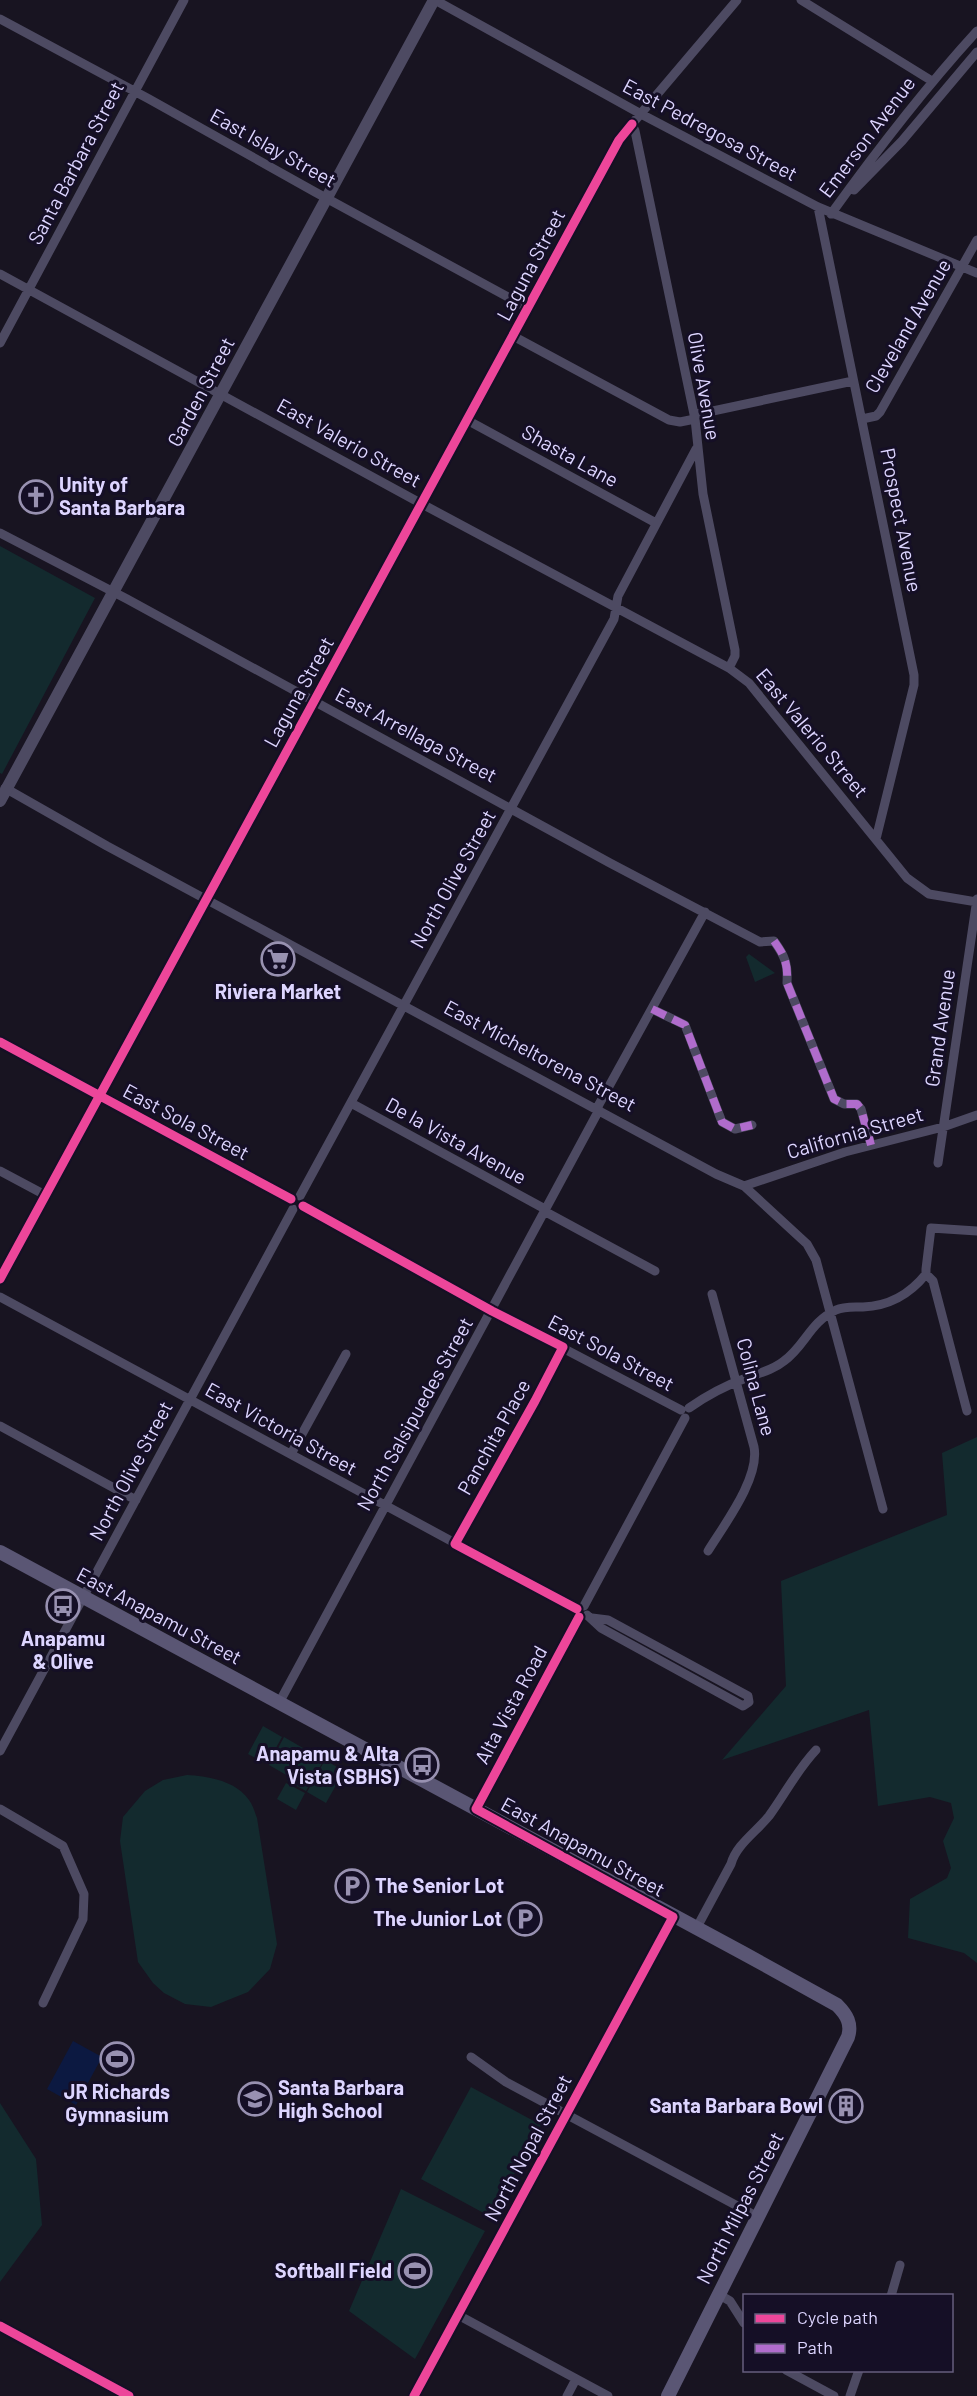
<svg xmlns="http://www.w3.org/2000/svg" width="977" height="2396" font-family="Barlow,sans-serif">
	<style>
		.green { fill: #132a2e }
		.water { fill: #0c1941 }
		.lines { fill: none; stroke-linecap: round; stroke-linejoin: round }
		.minor { stroke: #4d4a62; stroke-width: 9 }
		.tertiary { stroke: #4d4a62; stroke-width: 12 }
		.secondary { stroke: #5a5674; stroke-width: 14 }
		.quiet { stroke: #b06ccc; stroke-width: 8; stroke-dasharray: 15 8; stroke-linecap: butt }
		.cycleway-casing { stroke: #150f26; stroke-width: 13 }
		.cycleway { stroke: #ed469a; stroke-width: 9 }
		.labels { text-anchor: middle; stroke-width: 6; stroke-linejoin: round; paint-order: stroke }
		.street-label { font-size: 20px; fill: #ddd5ff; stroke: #150f26 }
		.poi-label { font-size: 20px; font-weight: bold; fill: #ddd5ff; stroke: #150f26; text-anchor: end }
	</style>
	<rect width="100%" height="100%" fill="#181421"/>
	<path class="green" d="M0,546L95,598L2,774L0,773Z
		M749,954L775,973L755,982L746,957Z
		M977,1437V1963L964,1953L908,1938L910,1899L947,1878L951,1868L943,1841L954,1818L951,1803L930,1797L878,1806L869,1710L722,1760L786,1686L781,1581L947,1515L942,1453Z
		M263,1726L282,1737L267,1764L248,1754Z
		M284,1737L303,1748L288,1776L269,1765Z
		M305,1749L324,1760L306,1791L287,1781Z
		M325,1760L344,1771L326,1803L307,1792Z
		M187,1775C208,1776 236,1781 249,1800C253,1805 255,1813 257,1818L277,1944L270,1969L248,1992L228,2000L211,2007L185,2004L164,1993L153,1983L138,1962L120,1841L123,1817L145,1791L163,1780Z
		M286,1783L305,1793L296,1810L277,1799Z
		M471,2087L541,2125L491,2217L421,2179Z
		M0,2103L36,2159L42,2225L0,2282Z
		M401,2189L485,2231L415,2359L349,2311Z"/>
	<path class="water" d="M73,2041L102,2057L76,2105L47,2089Z"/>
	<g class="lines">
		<path class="minor" d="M435,0L641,114L818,207L977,273
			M801,0L932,81
			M0,19L149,99L315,192L528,308
			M854,190L902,141L977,52
			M818,207L914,675V685L876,839
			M831,214C877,150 924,89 977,31
			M0,274L422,504L729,668L749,683L907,878L929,894L977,902
			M513,336L669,420L680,422L695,419
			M0,343L184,0
			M694,415L853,381
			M862,419L876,416L880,412L977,240
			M467,420L656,523
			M0,533L127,599L610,863L760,942L774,941C785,956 788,964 787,983L834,1099L844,1104H857L861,1109L871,1145
			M729,668L735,656V650L703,494L695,419L635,131L632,124L737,0
			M5,788L107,846L716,1174L744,1186L807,1244L816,1260L883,1509
			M652,1009L685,1025L722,1122L735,1129L752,1125
			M0,1042L291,1199
			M351,1103L545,1209
			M597,1108L705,912
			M938,1163L977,899
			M0,1171L47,1196
			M744,1186L845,1152L943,1127L977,1115
			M300,1196L614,619L618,596L696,449
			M303,1206L492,1311L681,1410
			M544,1211L655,1271
			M0,1279L619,140L632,124
			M0,1297L577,1609
			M689,1408C706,1396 727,1385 746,1378C760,1373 773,1370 784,1361C805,1346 810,1322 836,1310C844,1306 854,1307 863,1307C889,1306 910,1294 926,1274
			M967,1411L933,1281L926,1274V1269L931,1228L977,1231
			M0,1426L136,1500
			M291,1454L346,1354
			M455,1544L535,1401L563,1347
			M708,1551C724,1525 760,1478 754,1447L712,1294
			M584,1606L685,1418
			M587,1615L601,1628L743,1706L749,1702L748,1696L608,1620L592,1618
			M279,1703L599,1110
			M0,1751L293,1209
			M0,1809L63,1846L84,1894L83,1919L43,2003
			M476,1809L579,1617
			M696,1929L731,1864C736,1845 756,1832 769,1816C785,1794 797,1770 816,1750
			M471,2057L506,2082L758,2217
			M718,2294L730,2301L744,2323
			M891,2296L900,2265
			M458,2315L608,2396
			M786,2370L834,2396
			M414,2396L673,1917
			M567,2396L576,2379
			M850,2396L859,2370"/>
		<path class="tertiary" d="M0,801L434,0
			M0,2326L129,2396"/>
		<path class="secondary" d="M0,1552L743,1953L837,2005C847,2015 852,2024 848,2037L668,2396"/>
		<path class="quiet" d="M774,941C785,956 788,964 787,983L834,1099L844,1104H857L861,1109L871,1145
			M652,1009L685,1025L722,1122L735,1129L752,1125"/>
		<defs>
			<path id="cycleway" d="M0,1042L291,1199
				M303,1206L492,1311L563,1347L535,1401L455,1544L577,1609
				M0,1279L619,140L632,124
				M0,2326L129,2396
				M414,2396L673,1917L476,1809L579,1617"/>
		</defs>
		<use href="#cycleway" class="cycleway-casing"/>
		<use href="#cycleway" class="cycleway"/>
	</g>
	<defs>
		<symbol id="church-ring" viewBox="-11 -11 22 22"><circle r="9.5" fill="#150f26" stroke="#9891b1" stroke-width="1.5"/><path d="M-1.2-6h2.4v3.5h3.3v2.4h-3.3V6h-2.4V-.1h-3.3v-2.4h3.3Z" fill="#9891b1"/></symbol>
		<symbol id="supermarket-ring" viewBox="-11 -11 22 22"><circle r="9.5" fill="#150f26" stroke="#9891b1" stroke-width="1.5"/><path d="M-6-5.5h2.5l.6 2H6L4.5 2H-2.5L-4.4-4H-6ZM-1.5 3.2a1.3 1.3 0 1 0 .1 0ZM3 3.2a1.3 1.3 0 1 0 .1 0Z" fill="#9891b1"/></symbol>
		<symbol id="bus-ring" viewBox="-11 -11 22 22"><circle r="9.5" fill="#150f26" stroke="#9891b1" stroke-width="1.5"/><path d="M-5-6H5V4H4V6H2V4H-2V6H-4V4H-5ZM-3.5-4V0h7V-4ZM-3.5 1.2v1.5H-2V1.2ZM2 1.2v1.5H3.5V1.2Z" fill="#9891b1"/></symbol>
		<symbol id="parking-ring" viewBox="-11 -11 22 22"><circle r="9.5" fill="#150f26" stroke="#9891b1" stroke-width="1.5"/><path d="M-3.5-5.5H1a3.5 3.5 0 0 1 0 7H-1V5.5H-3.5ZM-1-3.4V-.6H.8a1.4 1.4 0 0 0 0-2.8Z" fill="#9891b1"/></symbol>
		<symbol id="stadium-ring" viewBox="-11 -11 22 22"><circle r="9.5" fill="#150f26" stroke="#9891b1" stroke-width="1.5"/><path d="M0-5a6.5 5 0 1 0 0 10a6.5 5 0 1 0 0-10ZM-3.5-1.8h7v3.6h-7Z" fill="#9891b1"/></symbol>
		<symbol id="school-ring" viewBox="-11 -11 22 22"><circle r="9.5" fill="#150f26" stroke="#9891b1" stroke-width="1.5"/><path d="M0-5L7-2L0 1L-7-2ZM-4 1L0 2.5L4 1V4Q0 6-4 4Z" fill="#9891b1"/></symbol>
		<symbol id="building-ring" viewBox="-11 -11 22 22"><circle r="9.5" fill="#150f26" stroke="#9891b1" stroke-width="1.5"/><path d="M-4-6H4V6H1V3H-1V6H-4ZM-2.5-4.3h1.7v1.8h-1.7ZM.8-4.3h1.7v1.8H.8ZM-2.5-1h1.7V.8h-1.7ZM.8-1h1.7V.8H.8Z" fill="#9891b1"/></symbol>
	</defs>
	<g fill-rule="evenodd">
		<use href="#church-ring" x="17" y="478" width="38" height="38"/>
		<use href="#supermarket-ring" x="259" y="940" width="38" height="38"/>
		<use href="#bus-ring" x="44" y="1587" width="38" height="38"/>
		<use href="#bus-ring" x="403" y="1746" width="38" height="38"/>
		<use href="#parking-ring" x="333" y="1867" width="38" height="38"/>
		<use href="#parking-ring" x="506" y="1900" width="38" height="38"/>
		<use href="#stadium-ring" x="98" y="2040" width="38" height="38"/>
		<use href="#school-ring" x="236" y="2080" width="38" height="38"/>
		<use href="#building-ring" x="827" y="2087" width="38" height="38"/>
		<use href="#stadium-ring" x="396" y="2252" width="38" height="38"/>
	</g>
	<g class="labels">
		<g class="street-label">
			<text transform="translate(710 130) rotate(28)" y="7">East Pedregosa Street</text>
			<text transform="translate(867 137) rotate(-53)" y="7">Emerson Avenue</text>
			<text transform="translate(273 148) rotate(29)" y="7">East Islay Street</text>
			<text transform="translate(76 163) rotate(-62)" y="7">Santa Barbara Street</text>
			<text transform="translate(531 265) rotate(-62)" y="7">Laguna Street</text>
			<text transform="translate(908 326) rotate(-60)" y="7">Cleveland Avenue</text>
			<text transform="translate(704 386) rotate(80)" y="7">Olive Avenue</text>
			<text transform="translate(201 392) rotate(-62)" y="7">Garden Street</text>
			<text transform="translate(349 443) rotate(29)" y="7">East Valerio Street</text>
			<text transform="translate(570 456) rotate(29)" y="7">Shasta Lane</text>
			<text transform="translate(901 520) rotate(79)" y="7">Prospect Avenue</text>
			<text transform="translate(299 692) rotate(-61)" y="7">Laguna Street</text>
			<text transform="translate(812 733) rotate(50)" y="7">East Valerio Street</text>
			<text transform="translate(416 735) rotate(28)" y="7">East Arrellaga Street</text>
			<text transform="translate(453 879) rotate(-61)" y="7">North Olive Street</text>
			<text transform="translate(940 1028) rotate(-82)" y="7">Grand Avenue</text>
			<text transform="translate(540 1056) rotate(28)" y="7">East Micheltorena Street</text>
			<text transform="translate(186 1122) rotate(28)" y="7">East Sola Street</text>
			<text transform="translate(855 1133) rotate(-16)" y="7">California Street</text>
			<text transform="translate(456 1141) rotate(29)" y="7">De la Vista Avenue</text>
			<text transform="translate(611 1353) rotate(28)" y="7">East Sola Street</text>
			<text transform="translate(756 1387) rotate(75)" y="7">Colina Lane</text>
			<text transform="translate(415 1414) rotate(-61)" y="7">North Salsipuedes Street</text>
			<text transform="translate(281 1429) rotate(29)" y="7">East Victoria Street</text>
			<text transform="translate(494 1437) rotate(-61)" y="7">Panchita Place</text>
			<text transform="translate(131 1471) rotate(-62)" y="7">North Olive Street</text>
			<text transform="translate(159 1616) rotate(28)" y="7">East Anapamu Street</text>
			<text transform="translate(511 1705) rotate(-62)" y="7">Alta Vista Road</text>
			<text transform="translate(583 1847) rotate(29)" y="7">East Anapamu Street</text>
			<text transform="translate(528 2148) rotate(-62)" y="7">North Nopal Street</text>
			<text transform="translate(740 2208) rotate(-63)" y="7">North Milpas Street</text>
		</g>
		<g class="poi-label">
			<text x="59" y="492" text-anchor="start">Unity of<tspan x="59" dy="23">Santa Barbara</tspan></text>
			<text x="278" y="999" text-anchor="middle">Riviera Market</text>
			<text x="63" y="1646" text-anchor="middle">Anapamu<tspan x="63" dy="23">&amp; Olive</tspan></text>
			<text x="399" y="1761">Anapamu &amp; Alta<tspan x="399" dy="23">Vista (SBHS)</tspan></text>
			<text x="375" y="1893" text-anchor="start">The Senior Lot</text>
			<text x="502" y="1926">The Junior Lot</text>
			<text x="278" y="2095" text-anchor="start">Santa Barbara<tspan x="278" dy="23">High School</tspan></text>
			<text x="117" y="2099" text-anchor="middle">JR Richards<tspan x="117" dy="23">Gymnasium</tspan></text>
			<text x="823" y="2113">Santa Barbara Bowl</text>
			<text x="392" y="2278">Softball Field</text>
		</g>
	</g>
	<rect x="743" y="2294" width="210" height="78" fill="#150f26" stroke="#655e7d" stroke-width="1.5"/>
	<rect x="755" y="2314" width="30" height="9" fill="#ed469a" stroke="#655e7d" stroke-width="1.5"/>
	<text x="797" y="2324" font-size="18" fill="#ddd5ff">Cycle path</text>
	<rect x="755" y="2344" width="30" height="9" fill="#b06ccc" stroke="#655e7d" stroke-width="1.5"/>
	<text x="797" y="2354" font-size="18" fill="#ddd5ff">Path</text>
</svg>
